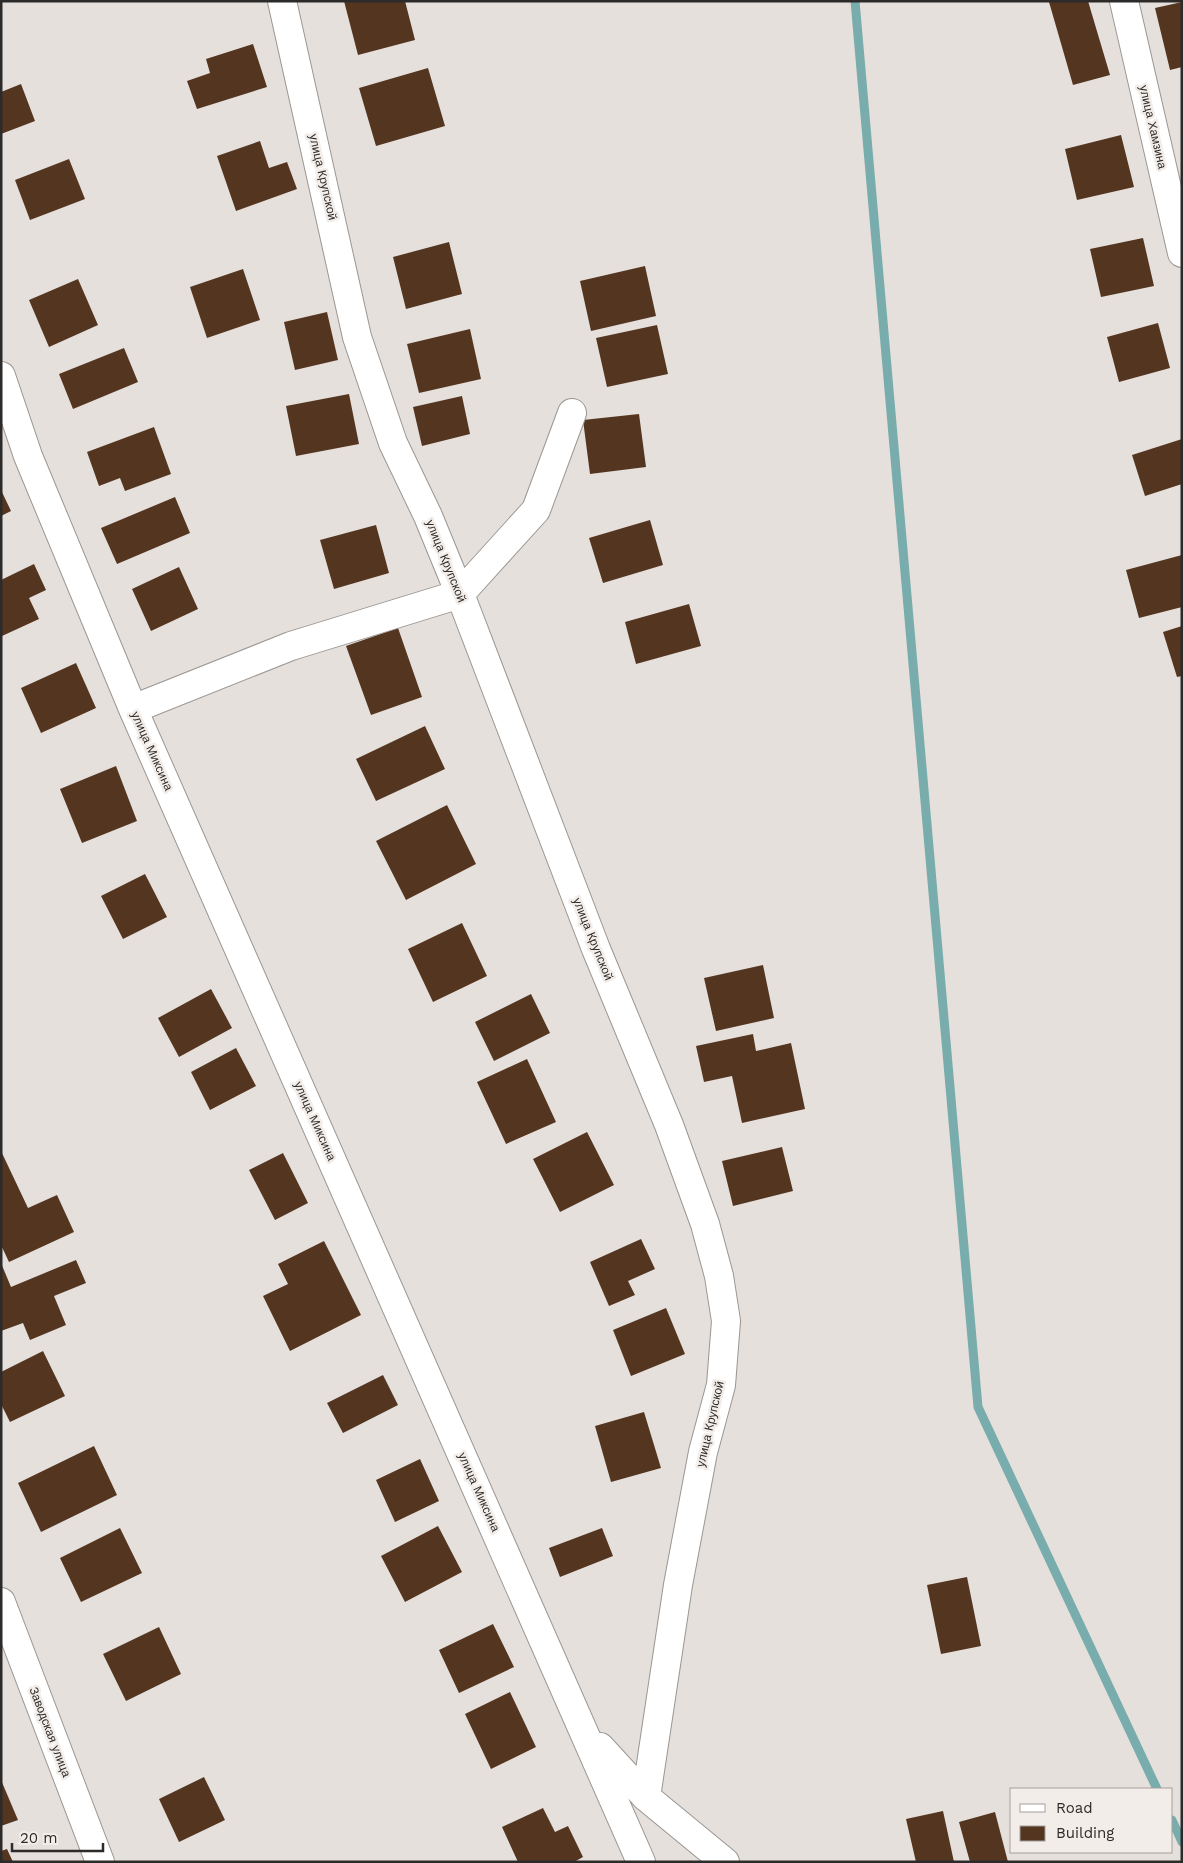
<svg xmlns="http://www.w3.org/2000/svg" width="1183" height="1863" font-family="'Work Sans',sans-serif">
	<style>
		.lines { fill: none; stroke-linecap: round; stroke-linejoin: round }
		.stream { stroke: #79adad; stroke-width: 9 }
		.building { fill: #543520 }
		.minor-casing { stroke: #9b9692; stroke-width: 30 }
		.minor { stroke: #fff; stroke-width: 28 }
		.labels { text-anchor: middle; stroke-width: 5; stroke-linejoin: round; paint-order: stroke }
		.street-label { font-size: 12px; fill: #2d2b29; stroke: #f3ede9 }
	</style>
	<rect width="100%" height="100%" fill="#e6e0dc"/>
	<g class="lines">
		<path class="stream" d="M855,1L978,1407L1157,1789
			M1172,1820L1182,1842"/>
	</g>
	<path class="building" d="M344,1H405L415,40L358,55Z
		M1053,1H1088L1110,75L1073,85L1049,2Z
		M1182,2V67L1170,70L1155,8Z
		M253,44L267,87L197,109L187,81L210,73L206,59Z
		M428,68L445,126L376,146L359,88Z
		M21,84L35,121L1,134V92Z
		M1121,135L1134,187L1077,200L1065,149Z
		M260,141L269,168L287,162L297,189L236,211L217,156Z
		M69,159L85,199L30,220L15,180Z
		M1143,238L1154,286L1101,297L1090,249Z
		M449,242L462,294L406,309L393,257Z
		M645,266L656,316L591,331L580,281Z
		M243,269L260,320L207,338L190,287Z
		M78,279L98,325L49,347L29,300Z
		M327,312L338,360L295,370L284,322Z
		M1158,323L1170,368L1119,382L1107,337Z
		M657,325L668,374L607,387L596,338Z
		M470,329L481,379L419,393L407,344Z
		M124,348L138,382L73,409L59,374Z
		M349,394L359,444L296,456L286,406Z
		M462,396L470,434L422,446L413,407Z
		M639,414L646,467L590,474L583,420Z
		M154,427L171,474L125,491L120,478L99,486L87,452Z
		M1182,439V484L1145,496L1132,455Z
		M1,490L11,511L1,516Z
		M175,497L190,533L117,564L101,528Z
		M650,520L663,565L603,583L589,538Z
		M376,525L389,573L334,589L320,540Z
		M1182,555V607L1139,618L1126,570Z
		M34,564L46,590L29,598L39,619L2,636L1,580Z
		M179,567L198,609L151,631L132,589Z
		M689,604L701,646L636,664L625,622Z
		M1182,626V676L1177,677L1163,632Z
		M398,628L422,697L371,715L346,646Z
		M76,663L96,708L41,733L21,688Z
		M425,726L445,769L376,801L356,759Z
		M116,766L137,821L82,843L60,789Z
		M447,805L476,864L406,900L376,841Z
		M145,874L167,917L123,939L101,896Z
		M462,923L487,976L433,1002L408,949Z
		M763,965L774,1018L716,1031L704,978Z
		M211,989L232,1028L179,1057L158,1018Z
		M531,994L550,1033L494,1061L475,1022Z
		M753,1034L756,1051L791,1043L805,1109L742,1123L732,1076L704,1082L696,1046Z
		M236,1048L256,1086L210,1110L191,1072Z
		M527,1059L556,1122L506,1144L477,1082Z
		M587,1132L614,1185L560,1212L533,1159Z
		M782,1147L793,1191L733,1206L722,1161Z
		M1,1151L28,1208L57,1195L74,1232L9,1262L1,1245Z
		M283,1153L308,1203L275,1220L249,1170Z
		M641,1239L655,1269L628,1281L635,1295L609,1306L590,1262Z
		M324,1241L361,1315L290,1351L263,1296L288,1284L278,1264Z
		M76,1260L86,1283L54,1296L66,1325L30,1340L23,1323L1,1331V1263L11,1287Z
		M666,1308L685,1354L631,1376L613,1330Z
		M43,1351L65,1396L10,1422L1,1404V1372Z
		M383,1375L398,1405L343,1433L327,1403Z
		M644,1412L661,1468L611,1482L595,1426Z
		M94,1446L117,1495L41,1532L18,1483Z
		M420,1459L439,1501L395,1522L376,1480Z
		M438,1526L462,1572L405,1602L381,1556Z
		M120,1528L142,1573L81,1602L60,1558Z
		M602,1528L613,1556L560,1577L549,1548Z
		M967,1577L981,1646L941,1654L927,1585Z
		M493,1624L514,1667L459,1693L439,1650Z
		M159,1627L181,1674L126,1701L103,1654Z
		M510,1692L536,1747L491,1769L465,1714Z
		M204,1777L225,1820L179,1842L159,1799Z
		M1,1780L18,1820L1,1826Z
		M543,1808L555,1832L568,1826L583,1857L574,1862H518L502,1827Z
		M943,1811L954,1862H916L906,1819Z
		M995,1812L1008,1862H970L959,1822Z
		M7,1849L13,1862H1V1851Z"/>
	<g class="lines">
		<defs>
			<path id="minor" d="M282,1L357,337L393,443L428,516L460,594L596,949L669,1125L705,1224L719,1276L726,1321L721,1385L703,1452L678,1585L646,1797L725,1862
				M1124,1L1182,253
				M1,376L28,456L133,709L641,1862
				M133,709L291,646L460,594L536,510L572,413
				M1,1602L100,1862
				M600,1747L646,1797"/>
		</defs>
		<use href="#minor" class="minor-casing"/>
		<use href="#minor" class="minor"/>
	</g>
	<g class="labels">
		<g class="street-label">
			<text transform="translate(1153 127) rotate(77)" y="4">улица Хамзина</text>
			<text transform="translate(323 177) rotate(77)" y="4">улица Крупской</text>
			<text transform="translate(446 561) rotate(68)" y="4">улица Крупской</text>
			<text transform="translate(152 751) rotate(66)" y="4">улица Миксина</text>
			<text transform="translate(593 939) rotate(68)" y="4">улица Крупской</text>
			<text transform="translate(315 1121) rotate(66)" y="4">улица Миксина</text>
			<text transform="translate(710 1424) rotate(-77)" y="4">улица Крупской</text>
			<text transform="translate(479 1492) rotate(66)" y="4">улица Миксина</text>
			<text transform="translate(50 1732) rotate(69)" y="4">Заводская улица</text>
		</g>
	</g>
	<rect width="1183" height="1863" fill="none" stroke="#2d2b29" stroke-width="5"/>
	<rect x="1010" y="1788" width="162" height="65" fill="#f3ede9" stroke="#a49f9c"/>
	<rect x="1020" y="1804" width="25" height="8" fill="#ffffff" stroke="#a49f9c"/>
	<text x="1056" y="1813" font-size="15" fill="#2d2b29">Road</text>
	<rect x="1020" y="1826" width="25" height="15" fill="#543520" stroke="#a49f9c"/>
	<text x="1056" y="1838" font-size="15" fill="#2d2b29">Building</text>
	<path d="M12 1843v8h91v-8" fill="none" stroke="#2d2b29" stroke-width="2.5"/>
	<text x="20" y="1843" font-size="15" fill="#2d2b29" stroke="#f3ede9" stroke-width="4" paint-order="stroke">20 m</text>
</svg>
